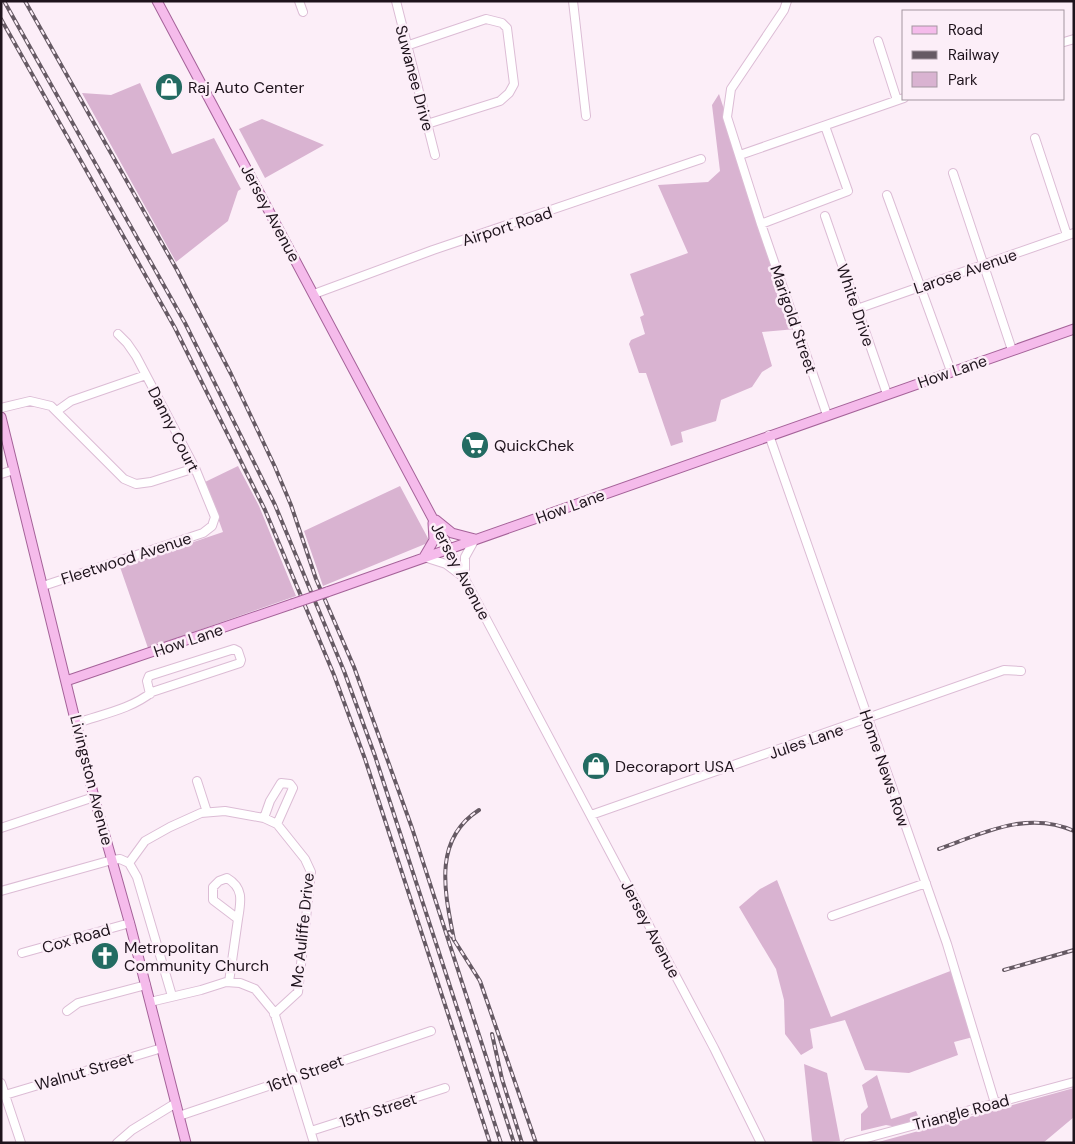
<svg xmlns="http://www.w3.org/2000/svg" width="1075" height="1144" font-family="'DM Sans',sans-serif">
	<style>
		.green { fill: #d9b3d1 }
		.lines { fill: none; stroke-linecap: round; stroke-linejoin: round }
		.minor-casing { stroke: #dcbcd5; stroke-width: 10 }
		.major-casing { stroke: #a56299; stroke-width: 11 }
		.minor { stroke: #fff; stroke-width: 8 }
		.major { stroke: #f5bbeb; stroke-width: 9 }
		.rail-casing { stroke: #665a64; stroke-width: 4 }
		.rail { stroke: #fceef8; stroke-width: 2; stroke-dasharray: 5.5; stroke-linecap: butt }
		.major-bridge-casing { stroke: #a56299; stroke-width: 11; stroke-linecap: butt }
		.major-bridge { stroke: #f5bbeb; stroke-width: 9 }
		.labels { text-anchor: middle; stroke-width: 5; stroke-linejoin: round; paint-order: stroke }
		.street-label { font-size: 16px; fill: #1e131c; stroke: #fceef8 }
		.poi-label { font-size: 16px; fill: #1e131c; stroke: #fceef8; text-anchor: start }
	</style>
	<rect width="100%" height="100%" fill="#fceef8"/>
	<path class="green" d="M140,83L172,154L214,138L241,189L238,191L228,221L176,262L82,93L111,95Z
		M719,94L796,329L762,332L772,366L762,372L752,387L721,400L716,421L681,432L683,442L671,446L646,373H639L629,344L631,340L645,334L640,317L644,315L630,274L688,253L658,185L708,182L720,171L712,105Z
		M262,119L324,145L265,178L239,129Z
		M238,466L259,506L296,596L148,648L120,567L223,532L205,482Z
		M400,486L430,542L323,586L304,531Z
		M777,880L831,1017L953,970L973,1037L954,1042L958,1055L909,1073L865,1070L845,1020L810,1029L813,1048L801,1055L785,1034L784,1000L776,969L739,907L760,889Z
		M804,1064L827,1073L840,1141L813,1143L812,1140Z
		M877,1075L891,1119L916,1111L919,1118L897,1127L886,1125L861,1131V1114L868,1107L862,1085Z
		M1074,1088V1117L1043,1143H875Z"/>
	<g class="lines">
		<defs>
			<path id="minor" d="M299,1L303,12
				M396,1L435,155
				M573,1L586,116
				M787,1L784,10L731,89L727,117L761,224L827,415
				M878,41L897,100
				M1064,42L1074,39
				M406,46L486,19L502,23L507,28L514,84L509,93L500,101L427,124
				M1035,138L1067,235
				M740,155L904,98
				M953,173L1012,350
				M887,195L951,371
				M825,216L887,394
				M761,224L848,191L825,126
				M314,294L433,250L701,159
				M857,309L1074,233
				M1,408L30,401L51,406L124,479L136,484L151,482L195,468
				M57,411L71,401L146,375
				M769,435L947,944L995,1103
				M1,474L14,470
				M449,549L714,1048L761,1143
				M424,557L446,564L462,576
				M465,576V557L475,539
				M43,586L203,533L212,526L215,517L195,468L136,356L127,343L118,334
				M77,723C103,714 131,709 152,692L240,663L241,660L238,651L234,649L149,676L147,681L150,694
				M197,781L207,812
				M591,815L1004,670L1021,671
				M264,818L270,801L281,783L290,784L293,788L277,824
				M1,828L94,797
				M129,863L145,841L170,827L201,813L225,811L264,818L277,824L305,859L311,872L298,992L274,1014
				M129,863L137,877L172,996
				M227,878C244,888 241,901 238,919L213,900V887L219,881Z
				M1,891L112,860L120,859L129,863
				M832,916L926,883
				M22,953L130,923
				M229,982L238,919
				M150,1002L201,990L226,982L240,983L255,989L274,1012L314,1143
				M67,1011L78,1003L146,985
				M1,1083L21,1143
				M5,1095L162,1048
				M179,1116L431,1031
				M311,1131L445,1088
				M117,1143L132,1130L176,1103
				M848,1143L1074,1082"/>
			<path id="major" d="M157,1L449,549
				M1,417L94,797L131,928L186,1143
				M436,520L452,533L475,539
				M424,557L434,540L433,523
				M327,592L1074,329
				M66,681L292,604"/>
		</defs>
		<use href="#minor" class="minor-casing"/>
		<use href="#major" class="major-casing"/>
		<use href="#minor" class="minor"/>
		<use href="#major" class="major"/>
		<defs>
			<path id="rail" d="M4,1L185,323L275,505L344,671L375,756L501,1143
				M25,1L177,270L231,374L275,467L291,505L316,579L354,667L412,828L514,1143
				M1,19L175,328L265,510L334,675L365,759L490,1143
				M939,849C983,833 1028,810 1074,831
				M449,932L480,981L536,1143
				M454,940C445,893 432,840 479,810
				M1004,970L1074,950
				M492,1034L502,1079L522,1143"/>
		</defs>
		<use href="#rail" class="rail-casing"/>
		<use href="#rail" class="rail"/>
		<defs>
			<path id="major-bridge" d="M292,604L327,592"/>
		</defs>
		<use href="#major-bridge" class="major-bridge-casing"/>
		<use href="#major-bridge" class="major-bridge"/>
	</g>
	<defs>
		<symbol id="shop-disc" viewBox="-11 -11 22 22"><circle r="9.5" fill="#236b62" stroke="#fceef8"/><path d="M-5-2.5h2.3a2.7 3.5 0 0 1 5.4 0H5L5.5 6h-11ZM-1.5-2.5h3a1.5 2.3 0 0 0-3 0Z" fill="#fff"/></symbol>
		<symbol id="supermarket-disc" viewBox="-11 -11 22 22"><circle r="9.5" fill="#236b62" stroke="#fceef8"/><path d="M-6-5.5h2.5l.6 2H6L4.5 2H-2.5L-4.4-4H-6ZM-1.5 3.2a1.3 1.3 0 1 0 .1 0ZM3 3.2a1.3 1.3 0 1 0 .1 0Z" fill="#fff"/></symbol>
		<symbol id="church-disc" viewBox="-11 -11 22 22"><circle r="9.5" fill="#236b62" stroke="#fceef8"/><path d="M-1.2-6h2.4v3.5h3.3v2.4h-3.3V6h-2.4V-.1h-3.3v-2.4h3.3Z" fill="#fff"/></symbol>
	</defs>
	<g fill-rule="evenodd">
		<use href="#shop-disc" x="153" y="71" width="32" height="32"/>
		<use href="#supermarket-disc" x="459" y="429" width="32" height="32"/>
		<use href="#shop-disc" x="580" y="750" width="32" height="32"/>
		<use href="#church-disc" x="89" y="940" width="32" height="32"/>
	</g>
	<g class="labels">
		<g class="street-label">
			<text transform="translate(415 78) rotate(75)" y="6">Suwanee Drive</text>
			<text transform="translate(271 213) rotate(62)" y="6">Jersey Avenue</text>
			<text transform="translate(507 226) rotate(-18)" y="6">Airport Road</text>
			<text transform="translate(965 271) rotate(-19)" y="6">Larose Avenue</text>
			<text transform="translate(856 305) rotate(71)" y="6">White Drive</text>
			<text transform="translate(794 319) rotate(71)" y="6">Marigold Street</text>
			<text transform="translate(952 371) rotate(-19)" y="6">How Lane</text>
			<text transform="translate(174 429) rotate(63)" y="6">Danny Court</text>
			<text transform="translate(570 506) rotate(-20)" y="6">How Lane</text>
			<text transform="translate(126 558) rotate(-18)" y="6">Fleetwood Avenue</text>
			<text transform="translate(461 571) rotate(62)" y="6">Jersey Avenue</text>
			<text transform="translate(188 640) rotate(-19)" y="6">How Lane</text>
			<text transform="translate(806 741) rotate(-19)" y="6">Jules Lane</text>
			<text transform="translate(885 768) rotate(71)" y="6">Home News Row</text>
			<text transform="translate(92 780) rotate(76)" y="6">Livingston Avenue</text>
			<text transform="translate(651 929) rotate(62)" y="6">Jersey Avenue</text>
			<text transform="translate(302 930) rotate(-84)" y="6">Mc Auliffe Drive</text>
			<text transform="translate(76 938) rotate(-16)" y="6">Cox Road</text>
			<text transform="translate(84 1071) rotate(-16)" y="6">Walnut Street</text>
			<text transform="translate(305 1073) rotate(-20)" y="6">16th Street</text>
			<text transform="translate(378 1110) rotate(-18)" y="6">15th Street</text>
			<text transform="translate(961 1112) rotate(-15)" y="6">Triangle Road</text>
		</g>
		<g class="poi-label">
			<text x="188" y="93">Raj Auto Center</text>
			<text x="494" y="451">QuickChek</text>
			<text x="615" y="772">Decoraport USA</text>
			<text x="124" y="953">Metropolitan<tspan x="124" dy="18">Community Church</tspan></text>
		</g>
	</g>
	<rect width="1075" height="1144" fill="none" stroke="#1e131c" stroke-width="5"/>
	<rect x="902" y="10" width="162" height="90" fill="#fceef8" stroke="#a396a0"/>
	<rect x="912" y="26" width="25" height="8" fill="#f5bbeb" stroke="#a396a0"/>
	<text x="948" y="35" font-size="15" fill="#1e131c">Road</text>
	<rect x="912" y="51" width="25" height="8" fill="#665a64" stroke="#a396a0"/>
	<text x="948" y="60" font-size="15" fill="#1e131c">Railway</text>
	<rect x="912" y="72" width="25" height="15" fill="#d9b3d1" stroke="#a396a0"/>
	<text x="948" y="85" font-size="15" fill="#1e131c">Park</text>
</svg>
